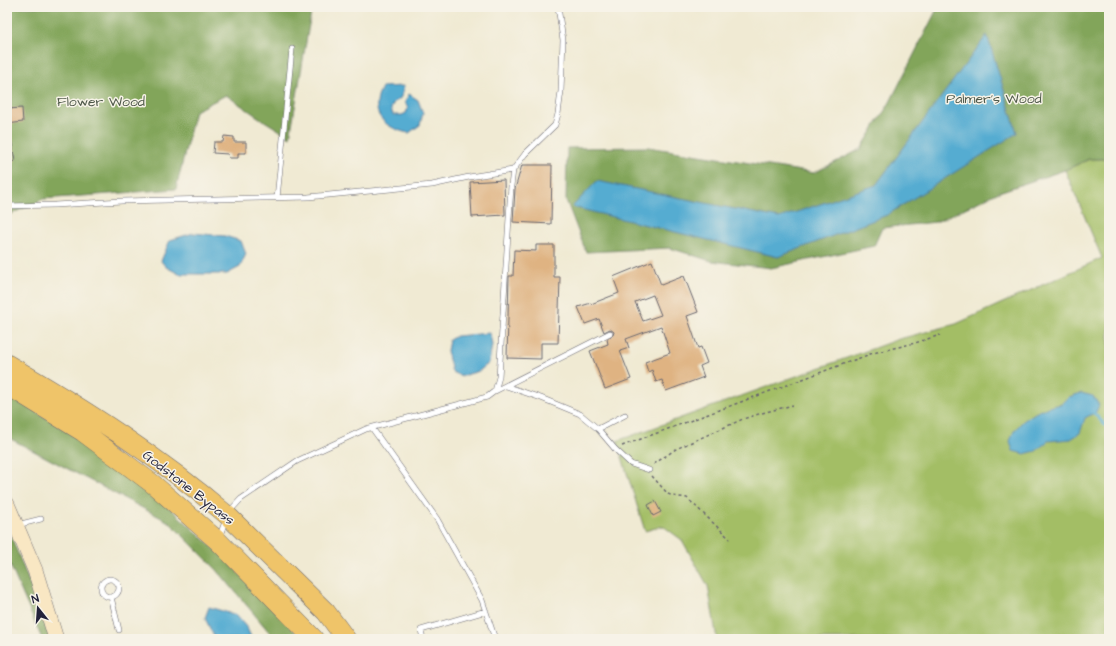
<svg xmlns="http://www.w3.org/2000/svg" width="1116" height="646" font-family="'Architects Daughter',sans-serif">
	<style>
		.green { fill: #a3be65; stroke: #627050 }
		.forest { fill: #82a55a; stroke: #52644a }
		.water { fill: #55acd1; stroke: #3c6786 }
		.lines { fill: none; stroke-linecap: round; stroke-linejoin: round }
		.stream { stroke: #55acd1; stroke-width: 3 }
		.building { fill: #dfb382; fill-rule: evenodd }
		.lane-casing { stroke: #6a6870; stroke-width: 6 }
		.secondary-casing { stroke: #6a6870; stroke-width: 16 }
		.highway-casing { stroke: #6a6870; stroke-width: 20 }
		.path { stroke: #6a6870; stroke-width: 1.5; stroke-dasharray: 3 3; stroke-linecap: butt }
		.lane { stroke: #fff; stroke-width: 5 }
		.secondary { stroke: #f9e7c3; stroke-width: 15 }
		.highway { stroke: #efc469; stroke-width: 19 }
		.labels { text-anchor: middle; stroke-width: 3; stroke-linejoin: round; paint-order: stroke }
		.park-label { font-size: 14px; fill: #4f594a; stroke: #f7f3e8 }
		.street-label { font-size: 14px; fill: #22223b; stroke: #f7f3e8 }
	</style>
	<rect width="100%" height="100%" fill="#f7f3e8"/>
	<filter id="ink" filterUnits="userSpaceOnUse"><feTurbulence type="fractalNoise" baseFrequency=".025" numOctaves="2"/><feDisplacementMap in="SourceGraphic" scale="8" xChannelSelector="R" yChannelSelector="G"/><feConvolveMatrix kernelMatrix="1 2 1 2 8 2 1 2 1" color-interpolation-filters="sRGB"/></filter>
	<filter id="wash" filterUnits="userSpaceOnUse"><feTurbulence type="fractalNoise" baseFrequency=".012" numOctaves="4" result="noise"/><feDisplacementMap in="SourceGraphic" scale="16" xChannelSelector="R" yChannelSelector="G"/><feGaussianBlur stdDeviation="0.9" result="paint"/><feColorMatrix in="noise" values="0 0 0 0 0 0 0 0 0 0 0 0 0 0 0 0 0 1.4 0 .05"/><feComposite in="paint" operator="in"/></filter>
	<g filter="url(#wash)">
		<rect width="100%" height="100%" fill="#f0ead3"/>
		<path class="green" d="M1090,159H1109V639H717L708,586L682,540L663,526L645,531L617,441L899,339L956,324L1102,258L1065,170Z"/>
		<path class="forest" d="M7,7H312L290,137L258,117L226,95L195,111L176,189L43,199L7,216Z
			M938,7H1103L1109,16V159H1089L1065,170L999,192L936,222L882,228L874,246L771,268L711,261L670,248L586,252L566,200L567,148L648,147L814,173L861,149L890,102Z
			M7,393L72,434L172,510L224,557L302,639H275L217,570L169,522L7,437Z
			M9,531L52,639H42L7,558V532Z"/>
		<path class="water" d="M987,35L1017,133L887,215L778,257L572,207L597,181L779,218L876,185Z
			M404,86C402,94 402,100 394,102L391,108L393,115H402L406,113L408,108L405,102L409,94L418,100L423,113L420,125L409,133C396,131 379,123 377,109C376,102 379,93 382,87Z
			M193,233L225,236L241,241L246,254L240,267L227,274H179L166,267L161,261L170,240Z
			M490,333L492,345L489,363L479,371L462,376L452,372L447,351L449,340L456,336Z
			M1081,393L1093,396L1099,405L1096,412L1085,418L1080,433L1071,439L1048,441L1036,451L1024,454L1013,451L1010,441L1014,431L1023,421L1035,413L1048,407L1062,404L1069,397Z
			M209,607L236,615L247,628L252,639H215L205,618Z"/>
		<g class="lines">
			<path class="stream" d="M1094,413L1104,424L1109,428"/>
		</g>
		<g id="blocks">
			<path class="building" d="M22,108L23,122L7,124V109Z
				M224,136L234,137V142H246V153H238V158H229L228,154L213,153L214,142H223Z
				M11,138L15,161L7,163V139Z
				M522,165H552L551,224L513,222L515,189Z
				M504,180L505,215L472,217L470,182Z
				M536,245H554V277H560L558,343H541V359L507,358L509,276H513L514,250L536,251Z
				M652,261L661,285L684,276L698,312L687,316L698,348L701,347L707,363L700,366L704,377L666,391L662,380L656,382L652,370L648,372L645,362L670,353L661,326L626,339L629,348L620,351L631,379L605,389L590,351L608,344L607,339L613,335L614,332L610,329L604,332L599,319L585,324L578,307L591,303V304L619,293L613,277ZM653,295L661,315L643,321L635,302Z
				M655,501L661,512L653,516L648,505Z"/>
		</g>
	</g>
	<g filter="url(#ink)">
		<use href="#blocks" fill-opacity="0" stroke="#6a6870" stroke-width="1"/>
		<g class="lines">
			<defs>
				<path id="lane" d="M277,198L292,49
					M7,206L55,205L122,201L308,197L432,185L469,177L513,170
					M506,386L541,398L580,414L598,429L615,449L631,464L649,470
					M495,391L610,333
					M372,428L437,519L482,600L495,639
					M598,429L625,415
					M229,512L241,499L297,461L366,429L487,397L495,391L499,377L511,186L513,170L525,154L555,125L558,114L561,91L563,40L558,7
					M17,525L41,519
					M219,538L226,519
					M101 588a9 9 0 1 1 18 0a9 9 0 1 1-18 0Z
					M111,597L119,630
					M423,639L421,630L486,611
					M481,639H482"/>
				<path id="secondary" d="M7,504L35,570L56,639"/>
				<path id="highway" d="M7,364C84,409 159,457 227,515L326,612L346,639
					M7,385L83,432L153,484L218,541L314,639"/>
			</defs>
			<use href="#lane" class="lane-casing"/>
			<use href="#secondary" class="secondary-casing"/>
			<use href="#highway" class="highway-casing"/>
			<path class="path" d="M622,446L873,353L915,343L940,335
				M654,464L676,449L743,419L762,413L793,405
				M652,476L668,494L673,496L687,498L730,539"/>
			<use href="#lane" class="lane"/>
			<use href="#secondary" class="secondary"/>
			<use href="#highway" class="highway"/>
		</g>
	</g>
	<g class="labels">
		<g class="park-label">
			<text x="994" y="103">Palmer's Wood</text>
			<text x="101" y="106">Flower Wood</text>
		</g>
		<g class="street-label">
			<text transform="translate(189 487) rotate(38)" y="5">Godstone Bypass</text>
		</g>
	</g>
	<rect width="1116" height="646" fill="none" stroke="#f7f3e8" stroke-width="24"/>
	<g transform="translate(38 608) rotate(343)" stroke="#f7f3e8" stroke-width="3" paint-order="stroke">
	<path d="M0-3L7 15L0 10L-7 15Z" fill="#22223b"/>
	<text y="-6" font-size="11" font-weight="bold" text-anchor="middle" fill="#22223b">N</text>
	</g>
</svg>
